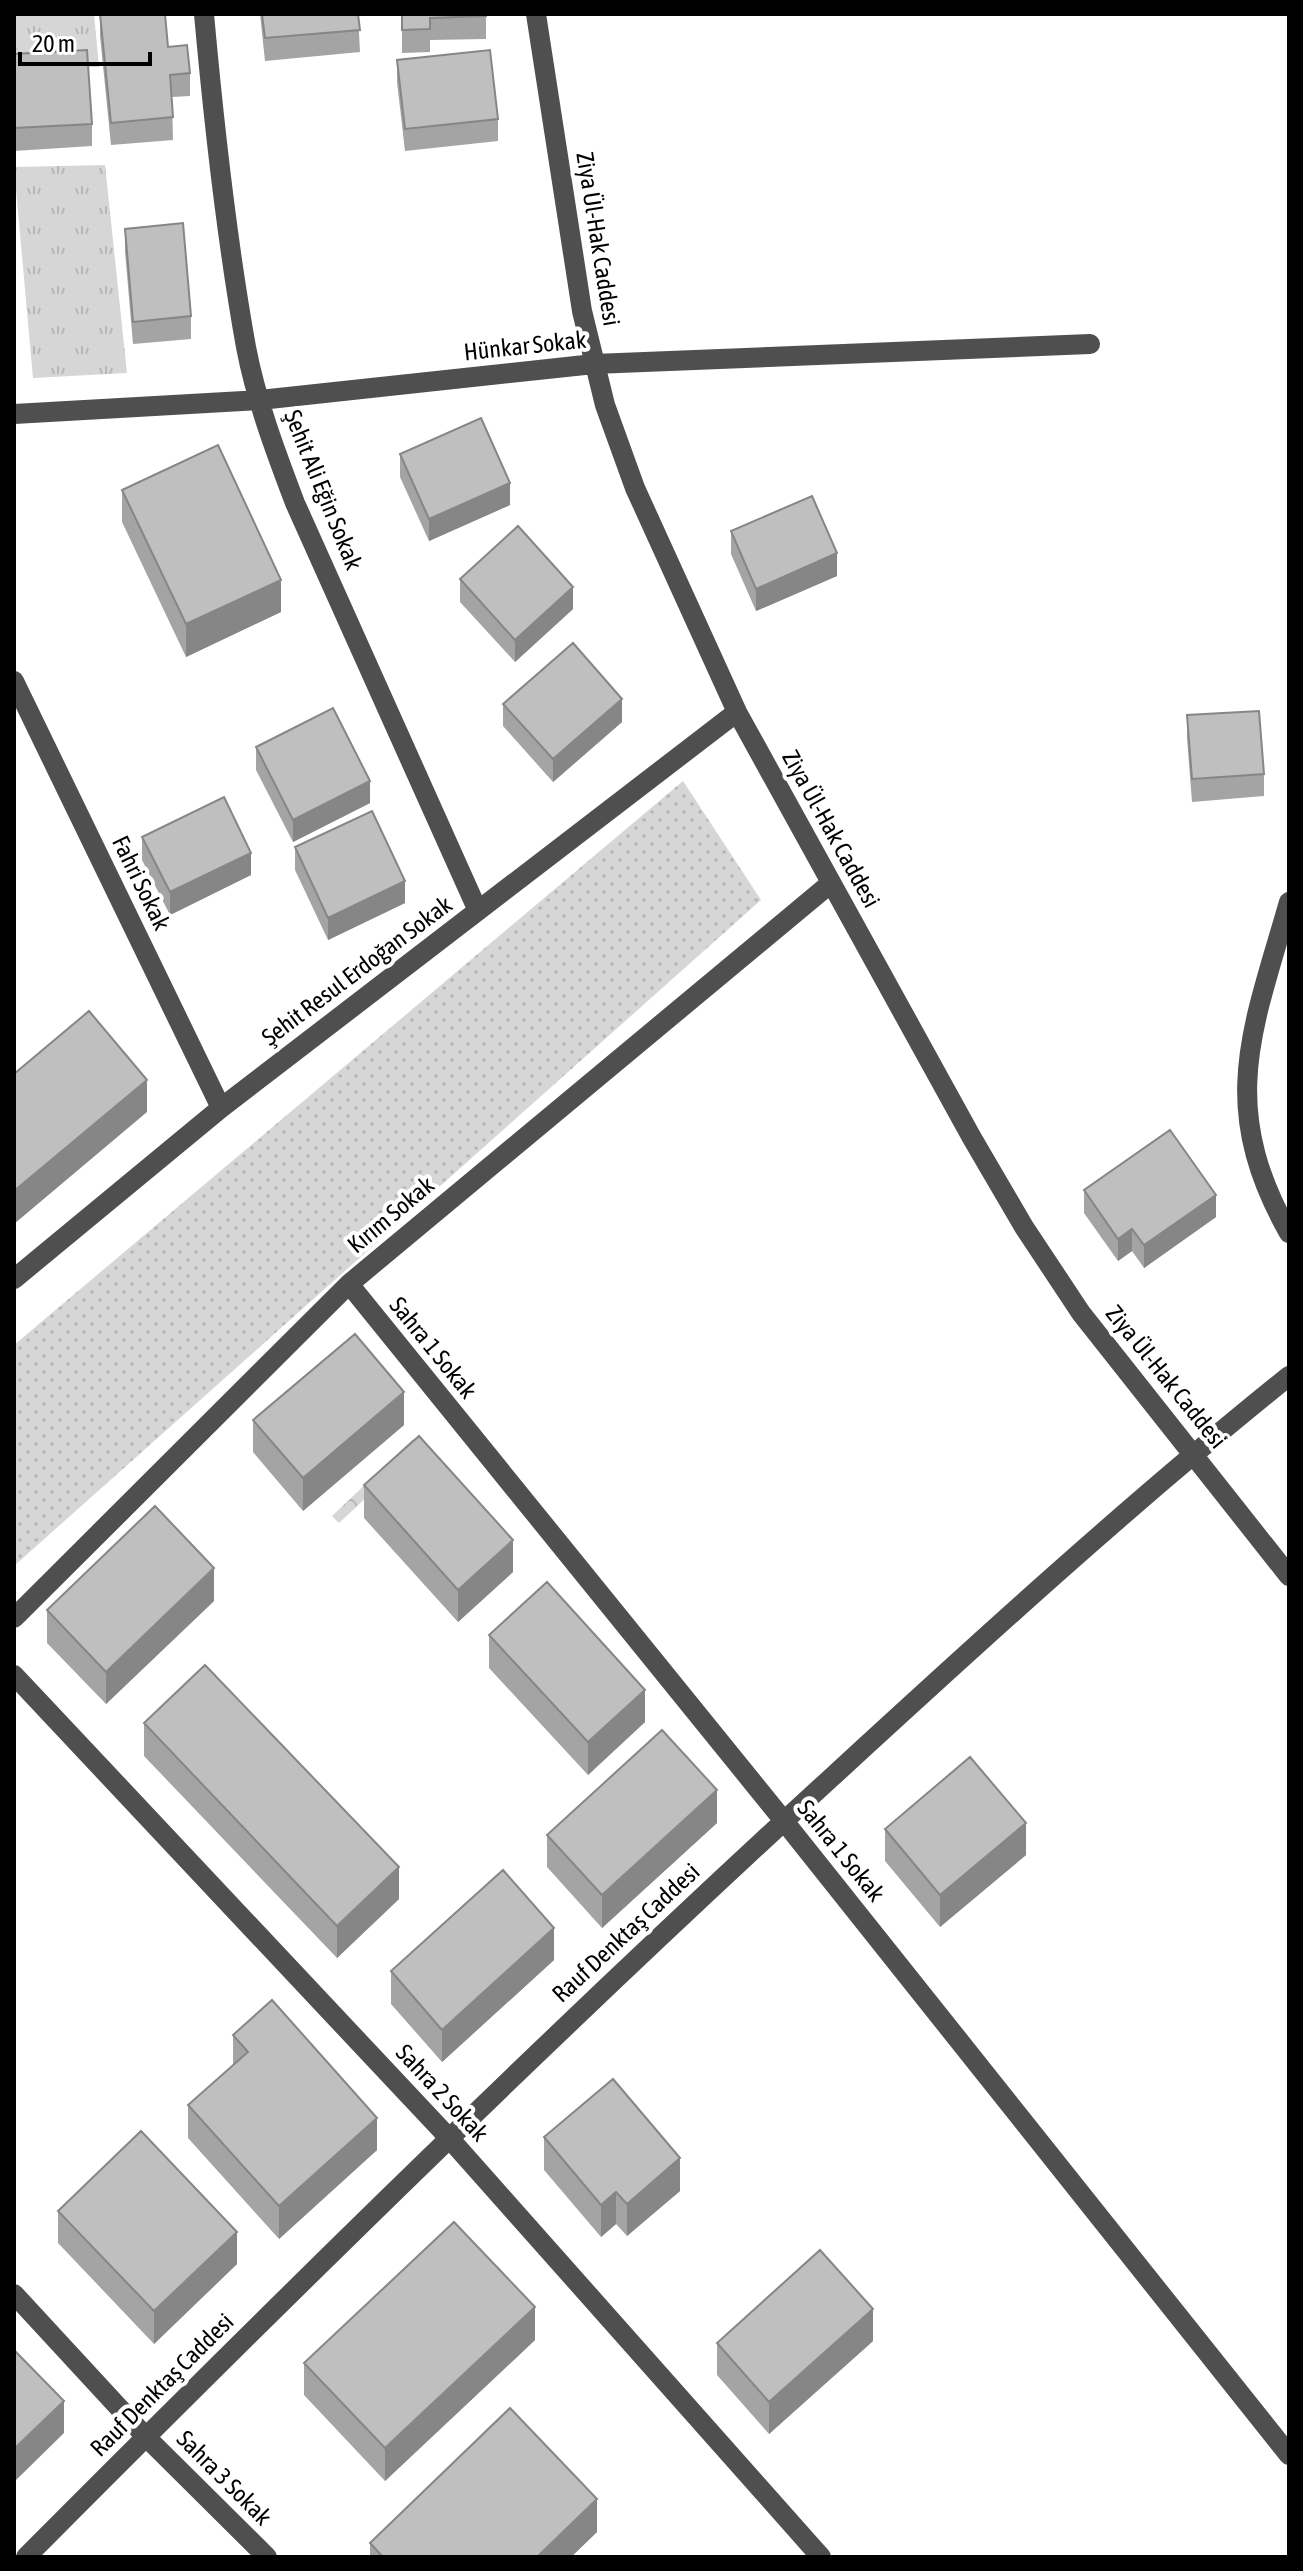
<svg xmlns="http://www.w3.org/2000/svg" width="1303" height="2571" font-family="'Asap Condensed',sans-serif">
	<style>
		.grass { fill: url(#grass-tufts) }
		.forest { fill: url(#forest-crowns) }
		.park { fill: url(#park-dots) }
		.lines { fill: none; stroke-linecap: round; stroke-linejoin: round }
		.minor { stroke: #4f4f4f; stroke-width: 20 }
		.wall { fill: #a4a4a4 }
		.shaded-wall { fill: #868686 }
		.building { fill: #bfbfbf; stroke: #868686; stroke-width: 2 }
		.labels { text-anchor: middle; stroke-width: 8; stroke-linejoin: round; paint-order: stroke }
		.street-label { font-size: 24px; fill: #000; stroke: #fff }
	</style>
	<defs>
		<pattern id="grass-tufts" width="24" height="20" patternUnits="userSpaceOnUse" patternTransform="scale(2)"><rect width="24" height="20" fill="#d6d6d6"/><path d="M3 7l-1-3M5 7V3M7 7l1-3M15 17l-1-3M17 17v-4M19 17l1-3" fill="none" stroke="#b6b6b6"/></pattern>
		<pattern id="forest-crowns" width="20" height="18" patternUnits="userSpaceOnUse" patternTransform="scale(2)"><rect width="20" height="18" fill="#d6d6d6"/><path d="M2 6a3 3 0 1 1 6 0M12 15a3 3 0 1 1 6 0" fill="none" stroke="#b6b6b6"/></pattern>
		<pattern id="park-dots" width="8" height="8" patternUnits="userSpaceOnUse" patternTransform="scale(2)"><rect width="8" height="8" fill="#d6d6d6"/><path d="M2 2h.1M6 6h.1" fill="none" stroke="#b6b6b6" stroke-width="1.8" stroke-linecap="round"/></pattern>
	</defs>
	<rect width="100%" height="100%" fill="#fff"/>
	<path class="grass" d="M14,14H94L99,67H14Z
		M105,165L127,373L33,378L14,167Z"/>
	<path class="forest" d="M413,1439L421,1447L339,1523L332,1516Z"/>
	<path class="park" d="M683,781L761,900L14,1566V1345Z"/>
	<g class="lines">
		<path class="minor" d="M204,14C214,125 226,236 246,347C256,400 276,453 295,503L478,911
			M536,14L582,311L605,405L635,488L737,712L972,1138L1024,1227L1081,1313L1289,1576
			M14,414L260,400L594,364L1090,344
			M14,681L221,1108
			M1289,902C1252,1031 1217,1106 1289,1233
			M14,1279L221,1108L737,712
			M349,1284L784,1821L1289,2455
			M14,1618L349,1284L831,883
			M14,1675L450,2139L821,2557
			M14,2294L146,2437L267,2557
			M26,2557C290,2292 556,2030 832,1777C981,1640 1131,1503 1289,1376"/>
	</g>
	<path class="wall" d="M100,14L168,47L190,73V96L172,97L173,140L111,145L100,36Z
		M260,14H358L360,52L265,61Z
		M402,14H486V39L430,40V52L402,53Z
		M14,54L92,124V146L14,151Z
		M397,60L498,119V141L405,151L397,82Z
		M125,229L191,316V339L133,344L125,251Z
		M400,454L510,505L429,541L400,477Z
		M122,490L281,612L186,657L122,522Z
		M731,531L837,576L756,611L731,554Z
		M460,579L573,609L515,662L460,602Z
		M503,704L622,722L553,782L503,726Z
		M1187,715L1264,774V796L1192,802L1187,738Z
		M256,747L370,803L293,842L256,770Z
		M142,837L251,875L170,915L142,860Z
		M295,847L405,903L328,940L295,870Z
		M1084,1190L1216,1217L1144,1268L1132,1251L1118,1261L1084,1213Z
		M253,1420L404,1425L303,1511L253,1452Z
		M364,1485L513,1572L458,1622L364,1518Z
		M214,1601L106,1704L47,1643V1610Z
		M489,1635L645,1722L588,1775L489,1668Z
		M144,1723L399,1899L337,1958L144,1756Z
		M717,1823L602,1928L547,1867V1835Z
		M885,1829L1026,1855L940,1927L885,1861Z
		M554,1960L442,2062L391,2004V1971Z
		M233,2035L377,2150L279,2239L188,2138V2105L233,2065Z
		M544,2137L680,2191L627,2236L616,2224L601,2237L544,2170Z
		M58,2211L237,2264L154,2344L58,2243Z
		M535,2340L385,2481L304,2395V2363Z
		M873,2341L769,2434L717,2375V2343Z
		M597,2532L571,2557H370V2543Z"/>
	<path class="shaded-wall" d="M510,483V505L429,541V519Z
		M837,553V576L756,611V589Z
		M281,580V612L186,657V624Z
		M573,587V609L515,662V640Z
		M622,699V722L553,782V759Z
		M370,781V803L293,842V820Z
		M251,853V875L170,915V892Z
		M405,881V903L328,940V918Z
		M147,1080V1112L14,1224V1191Z
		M1216,1195V1217L1144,1268V1245Z
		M1132,1229V1251L1118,1261V1239Z
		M404,1392V1425L303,1511V1478Z
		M513,1540V1572L458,1622V1590Z
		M214,1568V1601L106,1704V1672Z
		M645,1690V1722L588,1775V1742Z
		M717,1790V1823L602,1928V1895Z
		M1026,1823V1855L940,1927V1895Z
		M399,1867V1899L337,1958V1926Z
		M554,1928V1960L442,2062V2030Z
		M377,2118V2150L279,2239V2206Z
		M680,2158V2191L627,2236V2204Z
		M616,2192V2224L601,2237V2205Z
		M237,2232V2264L154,2344V2311Z
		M535,2307V2340L385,2481V2448Z
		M873,2309V2341L769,2434V2402Z
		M64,2401V2433L14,2482V2449Z
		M597,2499V2532L571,2557H537Z"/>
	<path class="building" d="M100,14H165L168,47L187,45L190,73L170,75L173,117L111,123Z
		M262,14H358L360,30L265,38Z
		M402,14H486V16L430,18V29L402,30Z
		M87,50L92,124L14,128V54Z
		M490,50L498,119L405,129L397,60Z
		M183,223L191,316L133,322L125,229Z
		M481,418L510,483L429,519L400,454Z
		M218,445L281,580L186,624L122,490Z
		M812,496L837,553L756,589L731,531Z
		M518,526L573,587L515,640L460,579Z
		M573,643L622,699L553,759L503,704Z
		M333,708L370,781L293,820L256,747Z
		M1259,711L1264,774L1192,779L1187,715Z
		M224,797L251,853L170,892L142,837Z
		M372,811L405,881L328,918L295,847Z
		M89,1011L147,1080L14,1191V1074Z
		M1170,1130L1216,1195L1144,1245L1132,1229L1118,1239L1084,1190Z
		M355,1334L404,1392L303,1478L253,1420Z
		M419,1436L513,1540L458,1590L364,1485Z
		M155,1506L214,1568L106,1672L47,1610Z
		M547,1582L645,1690L588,1742L489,1635Z
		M205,1665L399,1867L337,1926L144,1723Z
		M662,1730L717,1790L602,1895L547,1835Z
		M970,1757L1026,1823L940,1895L885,1829Z
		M503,1870L554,1928L442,2030L391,1971Z
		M272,2000L377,2118L279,2206L188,2105L248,2052L233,2035Z
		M613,2079L680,2158L627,2204L616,2192L601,2205L544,2137Z
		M141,2131L237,2232L154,2311L58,2211Z
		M454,2222L535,2307L385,2448L304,2363Z
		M820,2250L873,2309L769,2402L717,2343Z
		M14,2350L64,2401L14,2449Z
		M510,2408L597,2499L537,2557H383L370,2543Z"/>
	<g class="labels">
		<g class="street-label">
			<text transform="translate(598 239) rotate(81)" y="8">Ziya Ül-Hak Caddesi</text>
			<text transform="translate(525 346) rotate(-6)" y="8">Hünkar Sokak</text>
			<text transform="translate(323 490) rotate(68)" y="8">Şehit Ali Eğin Sokak</text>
			<text transform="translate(831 829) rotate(61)" y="8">Ziya Ül-Hak Caddesi</text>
			<text transform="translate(141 883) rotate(64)" y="8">Fahri Sokak</text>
			<text transform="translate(357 971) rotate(-37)" y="8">Şehit Resul Erdoğan Sokak</text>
			<text transform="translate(391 1215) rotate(-40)" y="8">Kırım Sokak</text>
			<text transform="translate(433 1348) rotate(51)" y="8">Sahra 1 Sokak</text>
			<text transform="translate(1166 1377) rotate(51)" y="8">Ziya Ül-Hak Caddesi</text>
			<text transform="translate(841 1851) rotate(51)" y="8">Sahra 1 Sokak</text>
			<text transform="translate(626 1933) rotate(-43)" y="8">Rauf Denktaş Caddesi</text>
			<text transform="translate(442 2093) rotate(47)" y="8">Sahra 2 Sokak</text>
			<text transform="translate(162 2385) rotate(-45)" y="8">Rauf Denktaş Caddesi</text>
			<text transform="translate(224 2478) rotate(45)" y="8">Sahra 3 Sokak</text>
		</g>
	</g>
	<rect width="1303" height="2571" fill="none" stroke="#000000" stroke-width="32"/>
	<path d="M20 52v12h130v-12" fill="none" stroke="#000000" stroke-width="4"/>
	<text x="32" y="52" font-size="24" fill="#000000" stroke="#ffffff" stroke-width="6" paint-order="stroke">20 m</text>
</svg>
